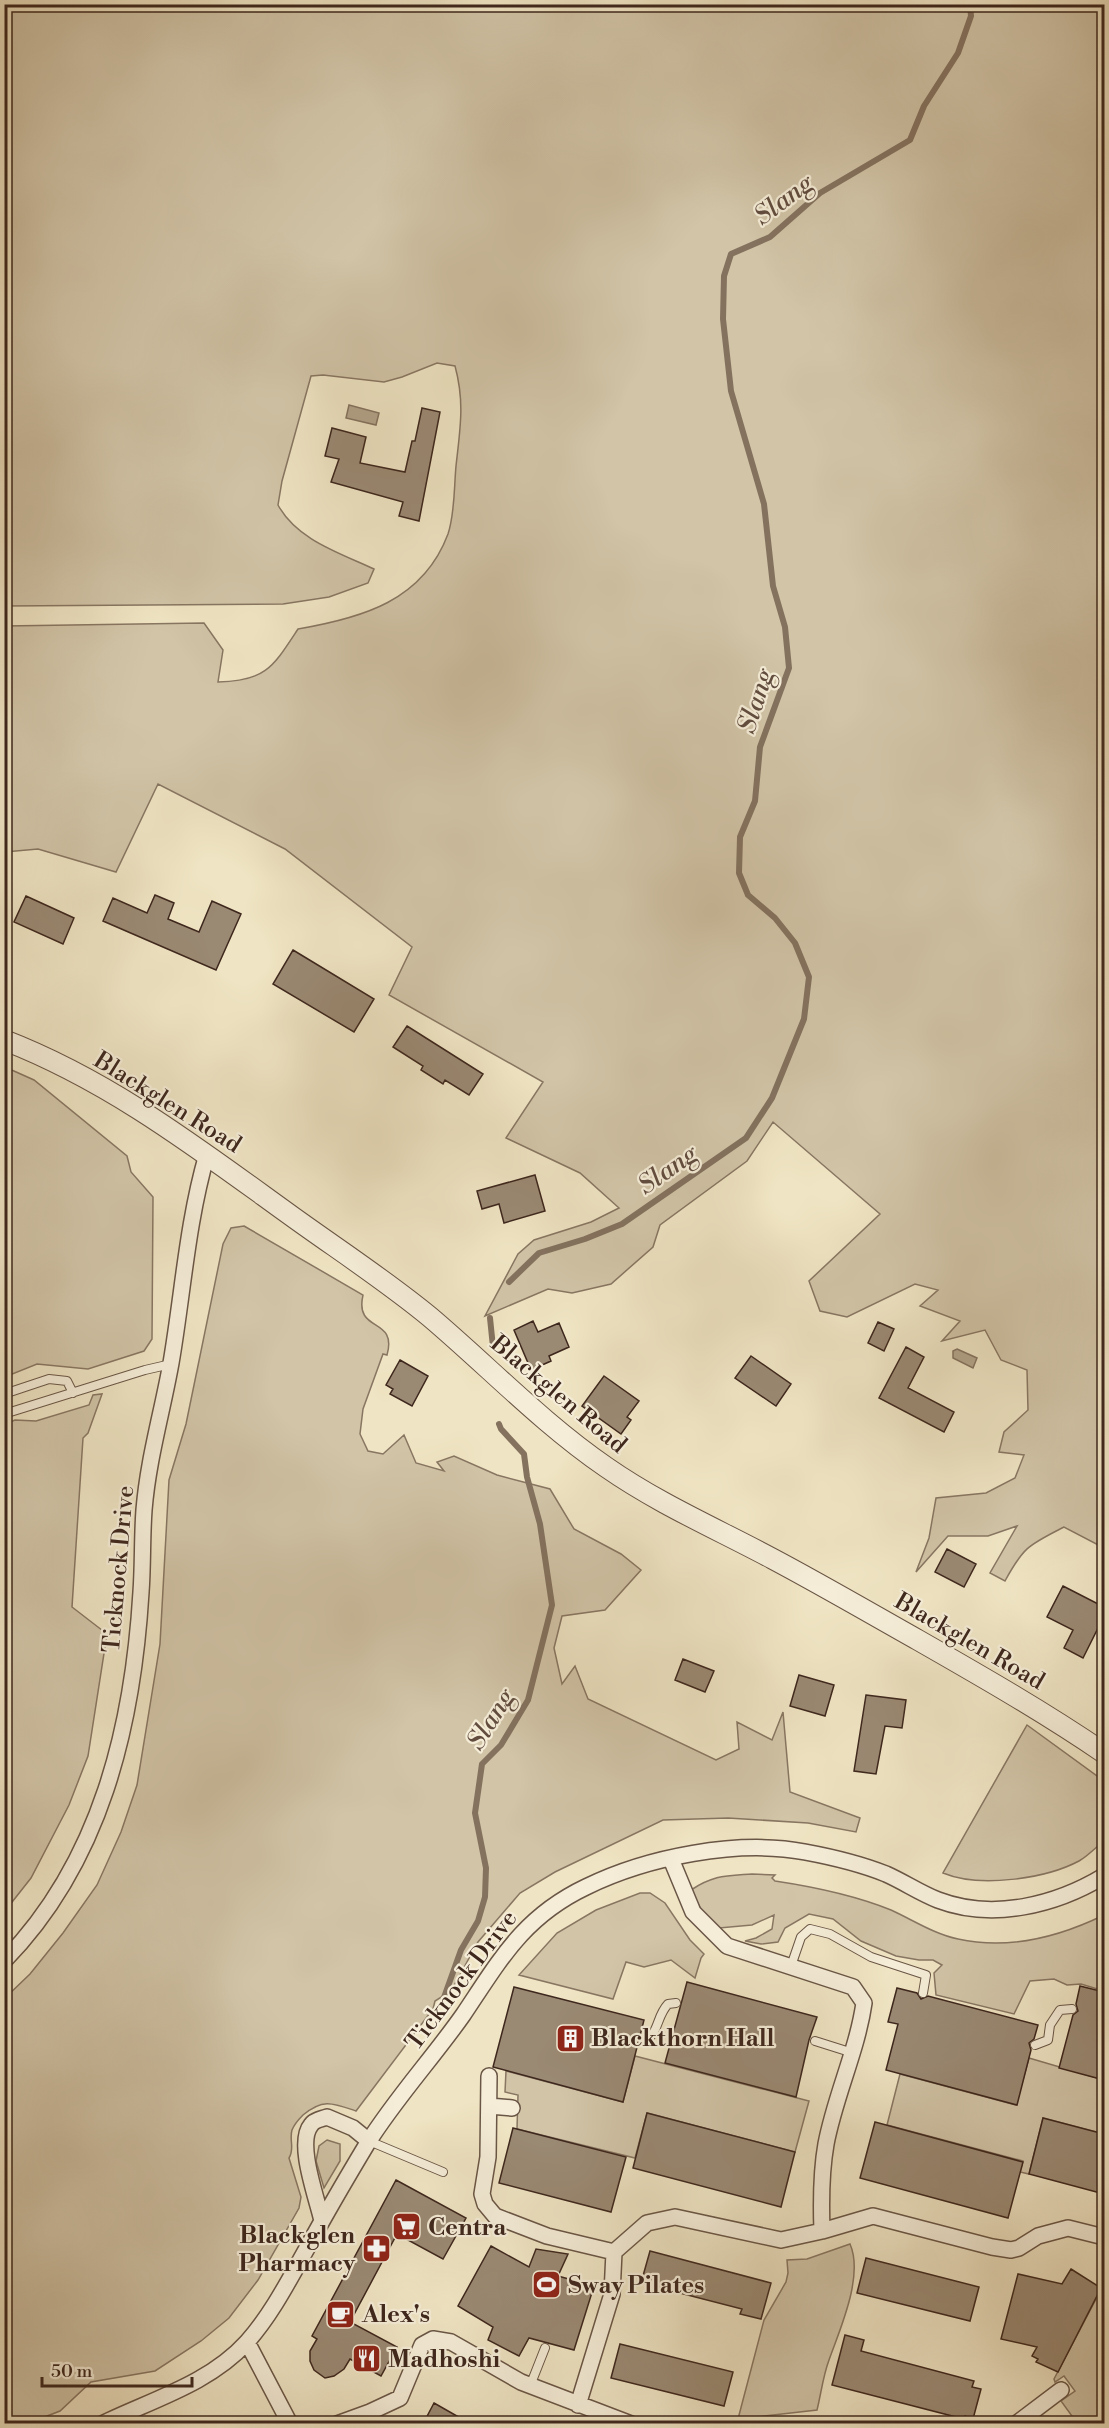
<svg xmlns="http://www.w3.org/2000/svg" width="1109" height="2428" font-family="'Libre Bodoni',serif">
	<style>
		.green { fill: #d1c4a7; stroke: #887662; stroke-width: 1.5 }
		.water { fill: #b3a48b; stroke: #84725f; stroke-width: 1.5 }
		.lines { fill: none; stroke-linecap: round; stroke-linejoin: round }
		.stream { stroke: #84725f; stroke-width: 6 }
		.building { fill: #9a8973; stroke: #3e271d; stroke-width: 1.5 }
		.service-casing { stroke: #6a5646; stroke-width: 10 }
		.minor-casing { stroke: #6a5646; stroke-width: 18 }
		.tertiary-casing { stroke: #6a5646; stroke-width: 22 }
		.service { stroke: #f5edd8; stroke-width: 8 }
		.minor { stroke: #f5edd8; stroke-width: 15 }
		.tertiary { stroke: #f5edd8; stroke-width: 20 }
		.labels { text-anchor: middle; stroke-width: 4.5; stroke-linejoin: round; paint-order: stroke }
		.street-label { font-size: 24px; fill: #3e271d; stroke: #f5edd8 }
		.poi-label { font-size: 24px; font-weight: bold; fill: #3e271d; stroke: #f5edd8; text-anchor: start }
		.water-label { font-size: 26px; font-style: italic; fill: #614c3e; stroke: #f5edd8 }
	</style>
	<rect width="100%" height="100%" fill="#efe4c3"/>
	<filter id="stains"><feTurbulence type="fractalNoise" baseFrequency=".00333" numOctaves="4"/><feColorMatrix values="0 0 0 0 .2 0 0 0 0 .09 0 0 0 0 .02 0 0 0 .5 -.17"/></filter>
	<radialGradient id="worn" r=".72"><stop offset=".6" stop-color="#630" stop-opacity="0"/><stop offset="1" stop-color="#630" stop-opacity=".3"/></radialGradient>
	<path class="green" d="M5,4L1104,5V1548L1064,1527C1029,1545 1024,1546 1005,1581L990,1573L1017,1526L988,1536H948L916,1572L929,1538L936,1498L986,1493L1015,1478L1024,1455L999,1452L1004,1432L1028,1410L1027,1370L1001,1360L985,1330L942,1341L960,1321L920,1306L938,1290L915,1284L847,1317L820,1311L809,1281L880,1214L773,1122L747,1161L660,1225L653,1247L611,1284L572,1293L548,1289L485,1316L518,1254L534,1240L591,1222L619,1208L580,1173L506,1138L543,1082L389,995L412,947L285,849L158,784L116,872L38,849L5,852V626L204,623L223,650L218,682C266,681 273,667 298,629C362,618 423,601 448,534C455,513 454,487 456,466C460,429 465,403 455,366L437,363L402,377L384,382L323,375L311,376L282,481L278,505C297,540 340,553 374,569L368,583L329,597L283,604L5,606Z
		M5,1067L34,1080L127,1156L131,1172L153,1197L152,1339L144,1351L88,1369L37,1364L5,1377Z
		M244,1226L363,1295C354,1334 398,1316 387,1355L383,1354L363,1409L360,1434L368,1451L383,1454L404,1435L416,1463L444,1471L437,1462L454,1456L497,1475L550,1489L574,1529L621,1554L641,1570L605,1610L562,1616L554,1648L562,1684L575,1666L588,1699L716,1760L739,1749L737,1722L772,1740L783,1712L790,1792L860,1818L856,1832L808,1823L728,1818L663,1820L555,1872L520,1893L478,1942L451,1991L435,2001L433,2009L356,2111C333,2103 323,2098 303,2115C299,2119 294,2125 292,2130C289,2140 295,2149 289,2158L301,2197L299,2208L258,2280L229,2318L201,2341L155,2371L91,2382L60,2411L29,2423H5V1998L30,1974L63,1933L97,1885L121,1832L137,1785L160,1644L169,1480L186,1424L223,1244L231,1228Z
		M102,1394L88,1433L83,1438L72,1607L107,1634L88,1756L69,1805L31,1878L5,1911V1424L15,1420L36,1421L89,1405L93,1395Z
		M1027,1725L1104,1781V1841C1096,1847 1088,1856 1079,1861C1045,1879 979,1888 943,1873Z
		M752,1874L775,1875L772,1878L775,1881C815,1887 854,1895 891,1910C913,1920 934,1934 958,1939C1008,1950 1059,1937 1104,1915V1991L1081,1984L1067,1985L1054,1979L1030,1981L1014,2014L936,1995L934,1973L942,1965L933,1960H919L896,1956L861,1941L833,1919L809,1914L785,1928L778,1942L761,1944L745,1941L756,1938L772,1929L774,1915L752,1925L719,1928L704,1915L691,1890C714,1875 725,1876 752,1874Z
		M640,1893H650L665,1903L690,1940L704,1954L701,1958L695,1978L671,1960L644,1967L626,1962L613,1999L519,1975L557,1933L596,1910Z
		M635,2056L809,2101L795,2152L647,2113L635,2158L517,2129L518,2095L505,2092L506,2071L623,2102Z
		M1029,2058L1104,2080V2134L1043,2118L1029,2174L1020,2172L1023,2161L887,2125L900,2074L1016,2105Z
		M327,2140L340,2144V2161L324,2188L316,2161L319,2146Z
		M850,2244C864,2276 840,2329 829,2360C823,2376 821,2394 817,2410L738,2419L764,2320L786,2282L788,2273L787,2260L807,2259Z
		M1104,2284V2423H1077L1061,2401L1075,2391L1064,2376L1055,2382L1054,2379Z"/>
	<path class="water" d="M349,405L379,413L376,425L346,418Z
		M957,1349L977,1358L973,1368L953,1358V1351Z"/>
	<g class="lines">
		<path class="stream" d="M509,1282L539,1253L585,1239L622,1224L746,1138L772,1098L804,1019L809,977L795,943L775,918L748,895L739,873L740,837L755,801L760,747L789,668L785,627L773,586L764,504L731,391L723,319L724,276L731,254L770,237L820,193L910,140L924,106L958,53L971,16L970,4
			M490,1318L493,1347
			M442,2003L461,1950L478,1921L485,1897L486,1868L475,1813L482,1764L501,1745L528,1700L552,1605L540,1524L527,1477L524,1454L501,1429L499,1424"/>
	</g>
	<path class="building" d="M422,408L440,412L419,521L399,516L403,502L331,482L339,459L325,456L332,428L366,437L360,463L405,472L412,441H415Z
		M155,895L174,903L168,919L199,932L212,901L241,914L216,970L103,921L113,898L147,913Z
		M26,896L74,918L63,944L14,922Z
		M293,950L374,999L354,1032L273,984Z
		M407,1026L483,1074L469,1095L445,1080L443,1084L421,1070L423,1066L393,1047Z
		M535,1175L545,1211L504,1223L499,1204L482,1209L477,1191Z
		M533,1321L538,1332L559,1323L569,1347L549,1356L551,1361L531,1370L514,1330Z
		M878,1322L894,1329L884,1351L868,1343Z
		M906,1347L924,1357L908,1388L954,1412L944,1432L879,1398Z
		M751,1356L791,1384L776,1406L735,1378Z
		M400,1360L428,1376L412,1406L390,1394L393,1389L386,1385Z
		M604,1376L639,1401L627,1417L631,1420L621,1434L582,1406Z
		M947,1549L976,1564L964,1587L935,1572Z
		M1063,1586L1104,1607V1616L1083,1658L1064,1648L1073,1630L1047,1617Z
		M683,1659L714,1671L705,1692L675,1680Z
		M799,1675L834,1685L825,1716L790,1706Z
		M866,1695L906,1700L902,1728L885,1726L876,1774L854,1771Z
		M687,1982L817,2017L809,2040L796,2097L665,2063Z
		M1080,1986L1104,1992V2080L1059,2068L1073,2015L1078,2011L1076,2004Z
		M514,1987L644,2020L623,2102L493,2067Z
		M897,1988L917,1993L921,1999L928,1996L1038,2025L1034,2039L1029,2043L1031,2050L1017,2105L886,2070L898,2024L888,2022Z
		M647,2113L795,2152L781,2207L633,2168Z
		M1043,2118L1104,2134V2194L1029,2174Z
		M875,2122L1023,2162L1008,2218L860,2178Z
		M513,2128L626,2157L611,2212L499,2183Z
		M396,2180L466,2218L443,2259L397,2234L350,2322L397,2347L381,2376L350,2359L344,2369L334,2376L325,2378L314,2370L310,2361V2351L317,2339L312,2336Z
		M491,2246L529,2267L536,2249L568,2254L558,2276L594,2286L574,2350L529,2338L519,2356L488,2340L493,2327L458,2306Z
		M650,2251L771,2283L761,2319L740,2314L742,2309L641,2283Z
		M866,2258L979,2287L970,2321L857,2293Z
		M1071,2269L1101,2288L1058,2372L1036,2362L1038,2359L1032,2356L1037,2347L1001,2339L1018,2274L1062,2284Z
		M845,2335L864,2340L861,2351L974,2381L972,2387L981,2389L973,2419L965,2416L964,2419L832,2385Z
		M620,2344L733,2372L724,2406L611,2378Z
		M434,2403L471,2424H423Z"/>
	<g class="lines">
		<defs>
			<path id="service" d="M4,1394L49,1379L67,1381L73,1393
				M4,1414L145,1370L171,1364
				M791,1966L801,1937L810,1929L830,1934L871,1957L926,1975L923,1993
				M815,2041L853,2053
				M644,2043C660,2031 656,2017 668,2004L676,2003
				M1035,2045L1048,2040L1050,2025L1060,2010L1072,2009
				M369,2141L443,2172
				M530,2386L545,2348"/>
			<path id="minor" d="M671,1859L693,1912L727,1946L853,1987L864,2003C857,2051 835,2096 826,2144C821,2172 821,2203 822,2231
				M4,1961C101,1862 133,1726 141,1592C143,1565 142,1537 144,1510C148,1460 162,1413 171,1363C183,1293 187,1223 207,1154
				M489,2076L488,2157L482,2194L485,2204L495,2216L547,2236L614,2252
				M489,2106L512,2108
				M322,2221C317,2198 296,2143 311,2125C314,2120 322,2119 327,2117L353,2128L369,2141
				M247,2342L290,2424
				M578,2405L612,2294L614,2252L647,2223L675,2217L781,2240L822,2231L873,2216L992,2247L1011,2250L1019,2248L1038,2236L1068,2228L1104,2237
				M102,2424C151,2400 209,2384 247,2342C271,2315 288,2282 306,2250C325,2215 346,2179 367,2144C395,2099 432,2059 463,2015C500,1960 523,1917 586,1887C647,1857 738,1839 805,1852C832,1857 861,1864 886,1874C904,1882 920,1893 938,1900C993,1921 1056,1905 1104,1876
				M337,2424L370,2412L400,2398L422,2345L433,2339L451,2342L521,2382L631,2424
				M1016,2424L1061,2390"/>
			<path id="tertiary" d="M4,1040C108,1080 196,1147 286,1212C334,1247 384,1279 430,1317C489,1367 542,1423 606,1467C659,1504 717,1529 773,1559C822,1585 870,1613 918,1640C981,1676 1044,1712 1104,1753"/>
		</defs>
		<use href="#service" class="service-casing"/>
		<use href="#minor" class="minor-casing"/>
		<use href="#tertiary" class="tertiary-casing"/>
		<use href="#service" class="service"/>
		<use href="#minor" class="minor"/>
		<use href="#tertiary" class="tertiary"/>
	</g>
	<defs>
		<symbol id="building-square" viewBox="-11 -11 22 22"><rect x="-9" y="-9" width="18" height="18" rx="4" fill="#8f2418" stroke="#f5edd8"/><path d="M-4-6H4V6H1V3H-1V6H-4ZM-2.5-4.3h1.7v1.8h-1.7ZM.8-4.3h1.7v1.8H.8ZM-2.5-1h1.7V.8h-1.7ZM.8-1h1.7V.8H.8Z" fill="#fff"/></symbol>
		<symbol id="supermarket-square" viewBox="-11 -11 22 22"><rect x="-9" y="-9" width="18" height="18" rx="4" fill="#8f2418" stroke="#f5edd8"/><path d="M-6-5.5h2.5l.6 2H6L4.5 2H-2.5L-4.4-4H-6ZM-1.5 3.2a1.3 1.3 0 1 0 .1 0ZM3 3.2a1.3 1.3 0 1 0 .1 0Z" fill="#fff"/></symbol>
		<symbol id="pharmacy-square" viewBox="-11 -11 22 22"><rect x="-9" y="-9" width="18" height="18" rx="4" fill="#8f2418" stroke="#f5edd8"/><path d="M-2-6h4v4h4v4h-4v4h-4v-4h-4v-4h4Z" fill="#fff"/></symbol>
		<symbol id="stadium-square" viewBox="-11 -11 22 22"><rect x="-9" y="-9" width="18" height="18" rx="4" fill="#8f2418" stroke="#f5edd8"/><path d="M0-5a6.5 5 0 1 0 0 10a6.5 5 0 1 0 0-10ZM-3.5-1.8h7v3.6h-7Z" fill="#fff"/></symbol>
		<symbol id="cafe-square" viewBox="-11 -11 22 22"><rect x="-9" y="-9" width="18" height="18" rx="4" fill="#8f2418" stroke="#f5edd8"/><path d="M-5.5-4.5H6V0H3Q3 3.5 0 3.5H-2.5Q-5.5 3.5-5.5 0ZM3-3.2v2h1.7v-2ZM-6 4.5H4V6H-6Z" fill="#fff"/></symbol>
		<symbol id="restaurant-square" viewBox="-11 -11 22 22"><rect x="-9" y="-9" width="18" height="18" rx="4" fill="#8f2418" stroke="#f5edd8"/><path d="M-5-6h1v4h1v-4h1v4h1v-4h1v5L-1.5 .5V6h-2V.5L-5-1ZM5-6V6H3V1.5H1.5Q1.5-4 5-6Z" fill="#fff"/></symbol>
	</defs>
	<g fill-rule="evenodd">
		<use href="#building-square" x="554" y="2022" width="33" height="33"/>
		<use href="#supermarket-square" x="390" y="2210" width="33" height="33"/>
		<use href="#pharmacy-square" x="360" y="2232" width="33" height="33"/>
		<use href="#stadium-square" x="530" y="2268" width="33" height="33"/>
		<use href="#cafe-square" x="324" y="2298" width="33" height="33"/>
		<use href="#restaurant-square" x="350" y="2342" width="33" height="33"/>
	</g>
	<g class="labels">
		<g class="street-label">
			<text transform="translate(168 1102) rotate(32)" y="8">Blackglen Road</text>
			<text transform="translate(559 1394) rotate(40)" y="8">Blackglen Road</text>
			<text transform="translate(118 1569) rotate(-85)" y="8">Ticknock Drive</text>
			<text transform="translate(970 1641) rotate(30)" y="8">Blackglen Road</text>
			<text transform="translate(461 1980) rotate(-53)" y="8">Ticknock Drive</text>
		</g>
		<g class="poi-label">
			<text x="591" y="2046">Blackthorn Hall</text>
			<text x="428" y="2235">Centra</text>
			<text x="355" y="2243" text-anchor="end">Blackglen<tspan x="355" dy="28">Pharmacy</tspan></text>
			<text x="568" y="2293">Sway Pilates</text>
			<text x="362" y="2322">Alex's</text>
			<text x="388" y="2367">Madhoshi</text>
		</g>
		<g class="water-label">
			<text transform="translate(783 199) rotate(-37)" y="9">Slang</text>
			<text transform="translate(755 701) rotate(-72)" y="9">Slang</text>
			<text transform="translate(667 1169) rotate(-35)" y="9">Slang</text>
			<text transform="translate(490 1719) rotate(-58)" y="9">Slang</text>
		</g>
	</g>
	<rect width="1109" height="2428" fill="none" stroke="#efe4c3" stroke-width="24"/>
	<rect x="6" y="6" width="1097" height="2416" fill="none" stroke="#3e271d" stroke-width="3"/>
	<rect x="12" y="12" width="1085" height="2404" fill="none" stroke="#3e271d" stroke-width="1.5"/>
	<path d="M42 2377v9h150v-9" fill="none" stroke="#3e271d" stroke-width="3"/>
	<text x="51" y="2377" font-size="18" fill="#3e271d" stroke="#f5edd8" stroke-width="4.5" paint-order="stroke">50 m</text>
	<rect width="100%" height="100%" filter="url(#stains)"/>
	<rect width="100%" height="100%" fill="url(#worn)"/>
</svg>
